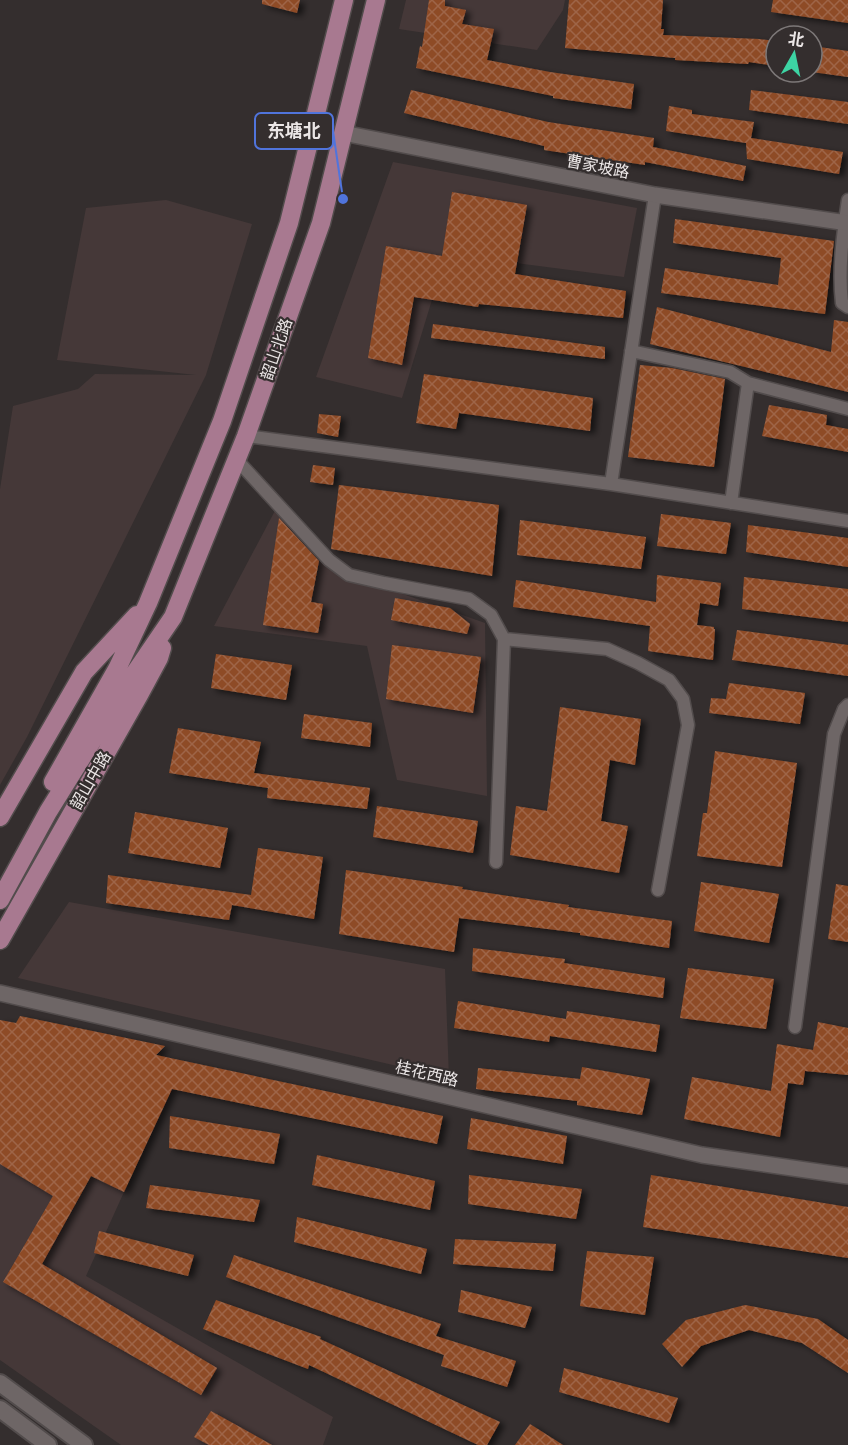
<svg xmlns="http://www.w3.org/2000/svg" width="848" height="1445" font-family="'DM Sans','Noto Sans SC',sans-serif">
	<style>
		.built { fill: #453838 }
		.building { fill: url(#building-cross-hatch); filter: url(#shadow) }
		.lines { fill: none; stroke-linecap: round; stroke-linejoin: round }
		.minor-casing { stroke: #524c4c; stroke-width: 15 }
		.tertiary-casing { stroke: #524c4c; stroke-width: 18 }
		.secondary-casing { stroke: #524c4c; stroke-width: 20 }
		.primary-casing { stroke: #524c4c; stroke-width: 21 }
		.minor { stroke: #6e6666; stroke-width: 12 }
		.tertiary { stroke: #6e6666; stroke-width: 15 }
		.secondary { stroke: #6e6666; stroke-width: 16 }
		.primary { stroke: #a87990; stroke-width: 18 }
		.labels { text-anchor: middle; stroke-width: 4.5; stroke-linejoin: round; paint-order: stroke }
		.street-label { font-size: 16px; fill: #ebe6e6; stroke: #342e2e }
		.leader { fill: none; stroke: #5074dc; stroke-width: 2 }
		.callout-dot { fill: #5074dc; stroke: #342e2e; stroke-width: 2 }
		.callout { fill: #342e2e; stroke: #5074dc; stroke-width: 2 }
		.callout-label { font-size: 18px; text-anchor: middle; font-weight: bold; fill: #ebe6e6 }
	</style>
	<defs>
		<pattern id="building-cross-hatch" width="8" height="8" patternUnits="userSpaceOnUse" patternTransform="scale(1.5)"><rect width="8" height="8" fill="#8e4b28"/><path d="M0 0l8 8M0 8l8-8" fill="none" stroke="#9e6547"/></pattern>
		<filter id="shadow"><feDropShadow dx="5" dy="3" stdDeviation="3" flood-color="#0009"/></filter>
	</defs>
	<rect width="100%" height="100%" fill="#342e2e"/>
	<path class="built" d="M406,0H565L563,10L537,50L399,29Z
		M393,162L637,208L624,277L446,254L402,398L316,377Z
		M166,200L252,224L206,375L27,737L0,785V489L13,406L78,389L95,374L196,375L57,360L86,208Z
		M278,505L349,575L485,623L487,796L397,780L367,646L214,626Z
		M69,902L445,969L449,1078L18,978Z
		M0,1130L124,1192L86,1276L333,1417L323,1445H121L0,1360Z"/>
	<path class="building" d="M262,0H300L297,13L262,4Z
		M429,0H445V6L466,10L462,24L494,29L487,60L550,72L634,84L631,109L553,98V96L416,68L420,46L422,47Z
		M569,0H663L661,29H664L663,35L759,39L776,41V66L749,62L748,64L675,60V58L565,48Z
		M773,0H848V23L771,12Z
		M812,46L848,51V77L812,72Z
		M411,90L548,122L654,138L653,147L746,166L743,181L645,162V165L544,150V146L404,113Z
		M751,90L848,102V124L749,110Z
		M669,106L692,110V114L754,122L751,138L843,152L839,174L747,159L746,143L666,131Z
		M452,192L527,205L515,274L626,291L623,318L479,304L478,307L414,297L402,365L368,358L386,246L442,256Z
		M675,219L834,241L825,314L661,293L665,268L778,285L781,258L673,243Z
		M657,307L831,352L834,320L848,322V392L650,344Z
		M433,324L605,347V359L431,338Z
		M640,365L672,368L725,379L714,467L628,457Z
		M424,374L593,398L590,431L459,413L456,429L416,423Z
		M769,405L827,415L826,425L848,429V452L762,436Z
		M319,414L341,416L338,437L317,433Z
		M313,465L335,468L333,485L310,482Z
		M339,485L499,505L492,576L331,549Z
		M661,514L731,523L726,554L657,546Z
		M279,518L319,561L311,602L323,604L318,633L263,625Z
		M520,520L646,537L641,569L517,555Z
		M748,525L848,538V567L746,552Z
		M657,575L721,583L718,606L700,603L697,625L714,627V629H715L713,660L648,651L650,626L513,607L516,580L656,602Z
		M744,577L848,589V622L742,609Z
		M395,598L450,608L470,624L467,634L391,620Z
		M737,630L848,645V676L732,660Z
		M392,645L481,657L473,713L386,699Z
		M216,654L292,665L286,700L211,688Z
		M729,683L805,693L800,724L709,713L711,698L726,699Z
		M560,707L641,719L635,765L610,760L601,821L628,826L619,873L510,855L516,806L547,811Z
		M304,714L372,723L370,747L301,738Z
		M178,728L261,742L254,773L370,788L367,809L267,798L268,788L169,773Z
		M715,751L797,763L782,867L697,856L703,813H707Z
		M377,806L478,821L473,853L373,837Z
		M135,812L228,828L220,868L128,853Z
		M258,848L323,857L314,919L232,905L229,920L106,903L108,875L251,895Z
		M346,870L463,887L462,889L569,905L568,907L672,921L669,948L580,935V933L459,918L454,952L339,934Z
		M701,882L779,894L769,943L694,931Z
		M836,884L848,886V942L828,939Z
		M473,948L565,959L564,963L665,978L663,998L472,971Z
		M688,968L774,979L766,1029L680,1018Z
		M458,1001L566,1019L567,1011L660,1025L656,1052L550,1036L549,1042L454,1028Z
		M20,1016L165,1046L156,1055L443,1116L437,1144L172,1089L124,1192L91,1176L42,1264L217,1368L201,1395L3,1282L53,1196L0,1164V1020L16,1023Z
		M818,1022L848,1028V1075L805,1071L803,1085L788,1083L780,1137L684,1119L692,1077L771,1091L777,1044L813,1050Z
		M582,1067L650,1079L642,1115L577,1105V1101L476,1089L478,1068L580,1079Z
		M170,1116L280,1134L274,1164L169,1148Z
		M471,1118L567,1136L563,1164L467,1149Z
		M317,1155L435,1181L430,1210L312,1185Z
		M469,1175L582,1189L576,1219L468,1204Z
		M651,1175L848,1207V1258L643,1227Z
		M150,1185L260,1200L254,1222L146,1208Z
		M297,1217L427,1249L421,1274L294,1242Z
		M99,1231L194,1255L188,1276L94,1253Z
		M455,1239L556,1244L553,1271L453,1264Z
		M587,1251L654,1257L645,1315L580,1306Z
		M234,1255L441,1324L436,1336L516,1361L507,1387L441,1366L444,1355L226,1277Z
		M461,1290L532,1307L525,1328L458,1312Z
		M216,1300L321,1337L320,1339L500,1422L487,1445H478L309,1365L308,1369L203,1329Z
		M745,1305L818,1319L848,1340V1373L802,1343L749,1330L701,1346L682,1367L662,1344L686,1320Z
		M564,1368L678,1398L669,1423L559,1392Z
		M211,1411L272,1445H209L194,1437Z
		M530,1424L563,1445H515Z"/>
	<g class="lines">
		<defs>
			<path id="minor" d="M848,200C843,233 838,270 842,303L848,307
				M631,351L730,372L748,383L848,409
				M246,436L611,484L848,521
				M236,459L329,560L349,575L384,583L469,599L491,615L504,639L496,862
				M611,484L655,195
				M731,503L748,383
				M504,639L607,649L638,663L669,680L683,699L688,725L658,890
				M795,1027L834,734L844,709L848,705"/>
			<path id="tertiary" d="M343,133L655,195L848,223
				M0,993L702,1155L848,1176"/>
			<path id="secondary" d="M0,1383L84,1445
				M0,1409L48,1445"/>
			<path id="primary" d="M53,782L117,669L148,603L222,421L289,223L344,0
				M0,817L84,672L137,615
				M0,900L48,812L130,680L173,617L246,436L321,223L376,0
				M0,940L139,695L159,658L162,648"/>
		</defs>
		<use href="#minor" class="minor-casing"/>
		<use href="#tertiary" class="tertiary-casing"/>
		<use href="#secondary" class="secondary-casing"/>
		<use href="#primary" class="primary-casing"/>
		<use href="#minor" class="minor"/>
		<use href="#tertiary" class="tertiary"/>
		<use href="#secondary" class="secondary"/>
		<use href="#primary" class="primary"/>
	</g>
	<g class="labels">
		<g class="street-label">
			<text transform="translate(598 166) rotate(11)" y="6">曹家坡路</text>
			<text transform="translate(276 349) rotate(-71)" y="6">韶山北路</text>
			<text transform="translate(90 780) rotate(-60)" y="6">韶山中路</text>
			<text transform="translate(427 1073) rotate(13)" y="6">桂花西路</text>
		</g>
	</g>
	<path class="leader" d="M343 199L333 131"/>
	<circle class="callout-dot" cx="343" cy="199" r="6"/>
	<rect class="callout" x="255" y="113" width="78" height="36" rx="6"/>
	<g class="callout-label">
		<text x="294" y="137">东塘北</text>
	</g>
	<g transform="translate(794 54) rotate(9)"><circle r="28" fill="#342e2e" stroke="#7d7878" stroke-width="1.5"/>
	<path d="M0-4.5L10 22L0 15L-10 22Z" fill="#3dd4a3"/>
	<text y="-9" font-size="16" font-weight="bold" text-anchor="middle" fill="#ebe6e6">北</text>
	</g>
</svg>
